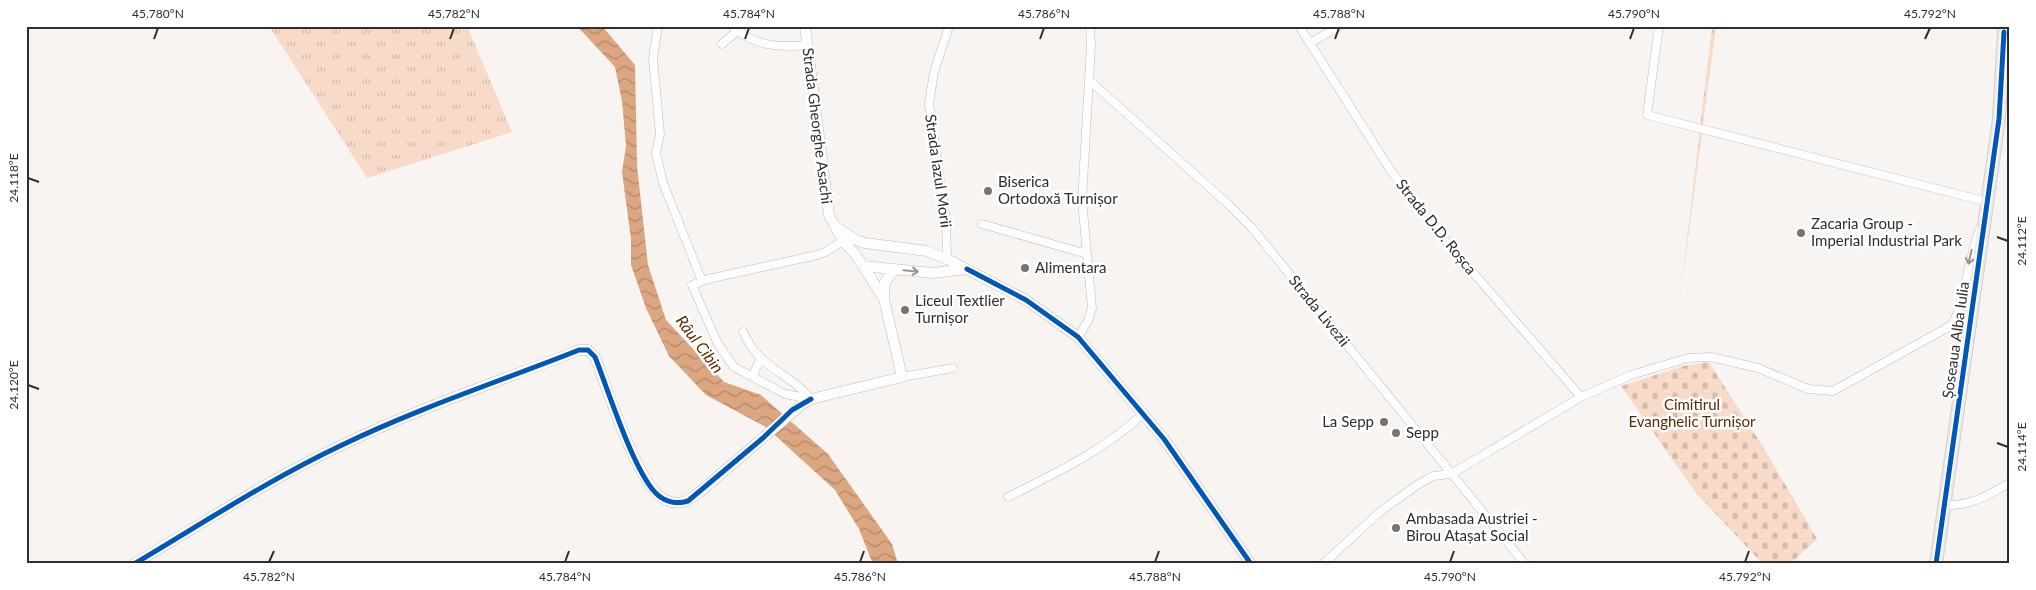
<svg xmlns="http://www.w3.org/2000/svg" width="2036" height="590" font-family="Lato,sans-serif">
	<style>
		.grass { fill: url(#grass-tufts) }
		.cemetery { fill: url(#cemetery-stones) }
		.water { fill: url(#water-waves) }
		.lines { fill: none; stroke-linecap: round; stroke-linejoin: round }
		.minor-casing { stroke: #c0bebb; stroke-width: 9 }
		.tertiary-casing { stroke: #c0bebb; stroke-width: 11 }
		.primary-casing { stroke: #d2d1d0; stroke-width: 14 }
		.minor { stroke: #fefdfd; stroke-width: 8 }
		.tertiary { stroke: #fefdfd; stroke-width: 10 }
		.primary { stroke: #eeeae7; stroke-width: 12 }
		.cycleway-casing { stroke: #fff; stroke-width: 8 }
		.cycleway { stroke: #0057b8; stroke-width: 5 }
		.oneway { stroke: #979594 }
		.ticks { fill: none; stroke: #302d2b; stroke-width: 2 }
		.poi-dot { fill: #767370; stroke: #fff; stroke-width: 2 }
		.labels { text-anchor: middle; stroke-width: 5; stroke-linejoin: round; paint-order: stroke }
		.street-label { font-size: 15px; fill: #302d2b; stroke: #fff }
		.poi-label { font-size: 15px; fill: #302d2b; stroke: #fff; text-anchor: start }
		.park-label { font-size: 15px; fill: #5b2b00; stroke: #fff }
		.water-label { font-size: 16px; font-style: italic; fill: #5f2e03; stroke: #fff }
		.neatline { fill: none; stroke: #302d2b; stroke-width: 2 }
		.ticks-label { font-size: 12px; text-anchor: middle; fill: #302d2b }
	</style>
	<defs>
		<pattern id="grass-tufts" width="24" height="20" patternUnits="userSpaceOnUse" patternTransform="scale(1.25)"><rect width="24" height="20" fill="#f7dac7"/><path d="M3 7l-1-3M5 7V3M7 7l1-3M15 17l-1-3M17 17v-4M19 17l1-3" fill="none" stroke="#d4bbab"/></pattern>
		<pattern id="cemetery-stones" width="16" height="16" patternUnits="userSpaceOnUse" patternTransform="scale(1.25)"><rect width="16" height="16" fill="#f7dac7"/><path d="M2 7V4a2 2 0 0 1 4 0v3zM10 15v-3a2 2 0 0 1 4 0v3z" fill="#d4bbab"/></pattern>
		<pattern id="water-waves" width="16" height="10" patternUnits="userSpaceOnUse" patternTransform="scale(1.25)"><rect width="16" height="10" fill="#dba680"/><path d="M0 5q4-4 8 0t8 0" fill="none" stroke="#b28869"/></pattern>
	</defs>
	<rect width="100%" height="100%" fill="#f7f4f1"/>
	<path class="grass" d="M269,26H467L512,132L367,178Z
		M1712,26H1716L1680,299Z"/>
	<path class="cemetery" d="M1709,362L1765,450L1817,539L1790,564H1763L1696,493L1621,386L1683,366Z"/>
	<path class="water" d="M577,26H602L635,65L637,166L648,265L666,320L724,382L761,395L828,454L892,544L898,564H873L859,529L835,490L766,427L706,395L669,356L646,308L631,265V239L622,172L626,146L622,101L615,67Z"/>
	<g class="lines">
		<defs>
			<path id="minor" d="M658,26L653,58L660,134L656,153L663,183L702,281
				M732,26C753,46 779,48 807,45
				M1299,26L1391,171L1432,225L1581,397
				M1659,26L1647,115L1988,202
				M1310,43L1340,26
				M722,44L737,31
				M1089,80L1228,204L1252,228L1525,564
				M982,224L1087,254
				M947,259L946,220L929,104L934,72L949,26
				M1952,325C1965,301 1968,258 1980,229
				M743,332C762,372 787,370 811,399
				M1078,337L1088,321L1092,308L1082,200L1091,45L1090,26
				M752,377L760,360
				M902,377L953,368
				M811,399L785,394L734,367L718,344L692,285L708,279L817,255L825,252L843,241
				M1008,497C1056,473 1105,450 1144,413
				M1945,505C1972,506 1987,495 2010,483
				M1323,564L1381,511L1417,485L1433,476L1451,474L1581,397L1631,375L1688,358L1711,357L1758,368L1808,389L1833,391L1952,325L1972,323"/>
			<path id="tertiary" d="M836,227L856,240L865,243L927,251L947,259L1026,300L1078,337L1164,439L1251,564
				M863,266L933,273L966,269
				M884,298L885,282L894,270
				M134,564C203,523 270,479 342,445C418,408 501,381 579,350H588L595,357C607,387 638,488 666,500C680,507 689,500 700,492L801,405L811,399L902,377L884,299L856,255L843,241L829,215L805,26"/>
			<path id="primary" d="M1936,564L1999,119L2004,32"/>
		</defs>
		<use href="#minor" class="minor-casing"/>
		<use href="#tertiary" class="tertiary-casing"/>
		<use href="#primary" class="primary-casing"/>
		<use href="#minor" class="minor"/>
		<use href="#tertiary" class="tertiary"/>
		<use href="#primary" class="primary"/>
		<defs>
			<path id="cycleway" d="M967,269L1026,300L1078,337L1164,439L1251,564
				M134,564C203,523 270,479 342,445C418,408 501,381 579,350H588L595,357C608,389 635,477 659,496C668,503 678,504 688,501L763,438L792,410L811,399
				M1936,564L1999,119L2004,32"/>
		</defs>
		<use href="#cycleway" class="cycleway-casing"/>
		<use href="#cycleway" class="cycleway"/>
	</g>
	<defs><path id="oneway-shaft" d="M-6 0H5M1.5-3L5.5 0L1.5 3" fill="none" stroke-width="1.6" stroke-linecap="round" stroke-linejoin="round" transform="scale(1.25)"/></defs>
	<g class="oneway">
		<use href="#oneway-shaft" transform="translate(1970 257) rotate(103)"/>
		<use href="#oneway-shaft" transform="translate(911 271) rotate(5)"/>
	</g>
	<path class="ticks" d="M154,39L158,28M450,39L454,28M745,39L749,28M1040,39L1044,28M1335,39L1339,28M1630,39L1634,28M1925,39L1930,28M28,178L39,182M1997,237L2008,241M28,385L39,389M1997,443L2008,447M269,562L274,551M565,562L569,551M860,562L864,551M1155,562L1159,551M1450,562L1454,551M1745,562L1749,551"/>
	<g class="poi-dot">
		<circle cx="988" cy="191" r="5"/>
		<circle cx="1801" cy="233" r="5"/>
		<circle cx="1025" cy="268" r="5"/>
		<circle cx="905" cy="310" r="5"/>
		<circle cx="1384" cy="422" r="5"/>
		<circle cx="1396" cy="433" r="5"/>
		<circle cx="1396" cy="528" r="5"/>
	</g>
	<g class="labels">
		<g class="street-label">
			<text transform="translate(817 126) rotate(83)" y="5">Strada Gheorghe Asachi</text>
			<text transform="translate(938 171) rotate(82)" y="5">Strada Iazul Morii</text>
			<text transform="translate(1436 227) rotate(51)" y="5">Strada D.D. Roșca</text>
			<text transform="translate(1319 311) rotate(51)" y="5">Strada Livezii</text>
			<text transform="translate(1956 340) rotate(-82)" y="5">Șoseaua Alba Iulia</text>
		</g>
		<g class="poi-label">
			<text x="998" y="187">Biserica<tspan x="998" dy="17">Ortodoxă Turnișor</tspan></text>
			<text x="1811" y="229">Zacaria Group -<tspan x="1811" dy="17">Imperial Industrial Park</tspan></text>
			<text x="1035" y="273">Alimentara</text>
			<text x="915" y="306">Liceul Textlier<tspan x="915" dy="17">Turnișor</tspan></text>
			<text x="1374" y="427" text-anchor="end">La Sepp</text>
			<text x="1406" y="438">Sepp</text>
			<text x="1406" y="524">Ambasada Austriei -<tspan x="1406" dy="17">Birou Atașat Social</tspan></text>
		</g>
		<g class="park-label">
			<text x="1692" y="410">Cimitirul<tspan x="1692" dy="17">Evanghelic Turnișor</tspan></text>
		</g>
		<g class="water-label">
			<text transform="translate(700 344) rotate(53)" y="6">Râul Cibin</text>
		</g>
	</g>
	<rect width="2036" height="590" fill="none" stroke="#ffffff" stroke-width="55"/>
	<rect x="28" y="28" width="1980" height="534" class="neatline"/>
	<g class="ticks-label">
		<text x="158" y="18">45.780°N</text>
		<text x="454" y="18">45.782°N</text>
		<text x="749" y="18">45.784°N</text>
		<text x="1044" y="18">45.786°N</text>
		<text x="1339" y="18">45.788°N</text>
		<text x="1634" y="18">45.790°N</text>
		<text x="1930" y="18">45.792°N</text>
		<text transform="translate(14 178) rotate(-90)" y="4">24.118°E</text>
		<text transform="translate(2022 241) rotate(-90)" y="4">24.112°E</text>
		<text transform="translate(14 385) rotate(-90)" y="4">24.120°E</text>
		<text transform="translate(2022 447) rotate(-90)" y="4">24.114°E</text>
		<text x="269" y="581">45.782°N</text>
		<text x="565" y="581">45.784°N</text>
		<text x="860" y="581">45.786°N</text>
		<text x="1155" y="581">45.788°N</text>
		<text x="1450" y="581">45.790°N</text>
		<text x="1745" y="581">45.792°N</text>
	</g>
</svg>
